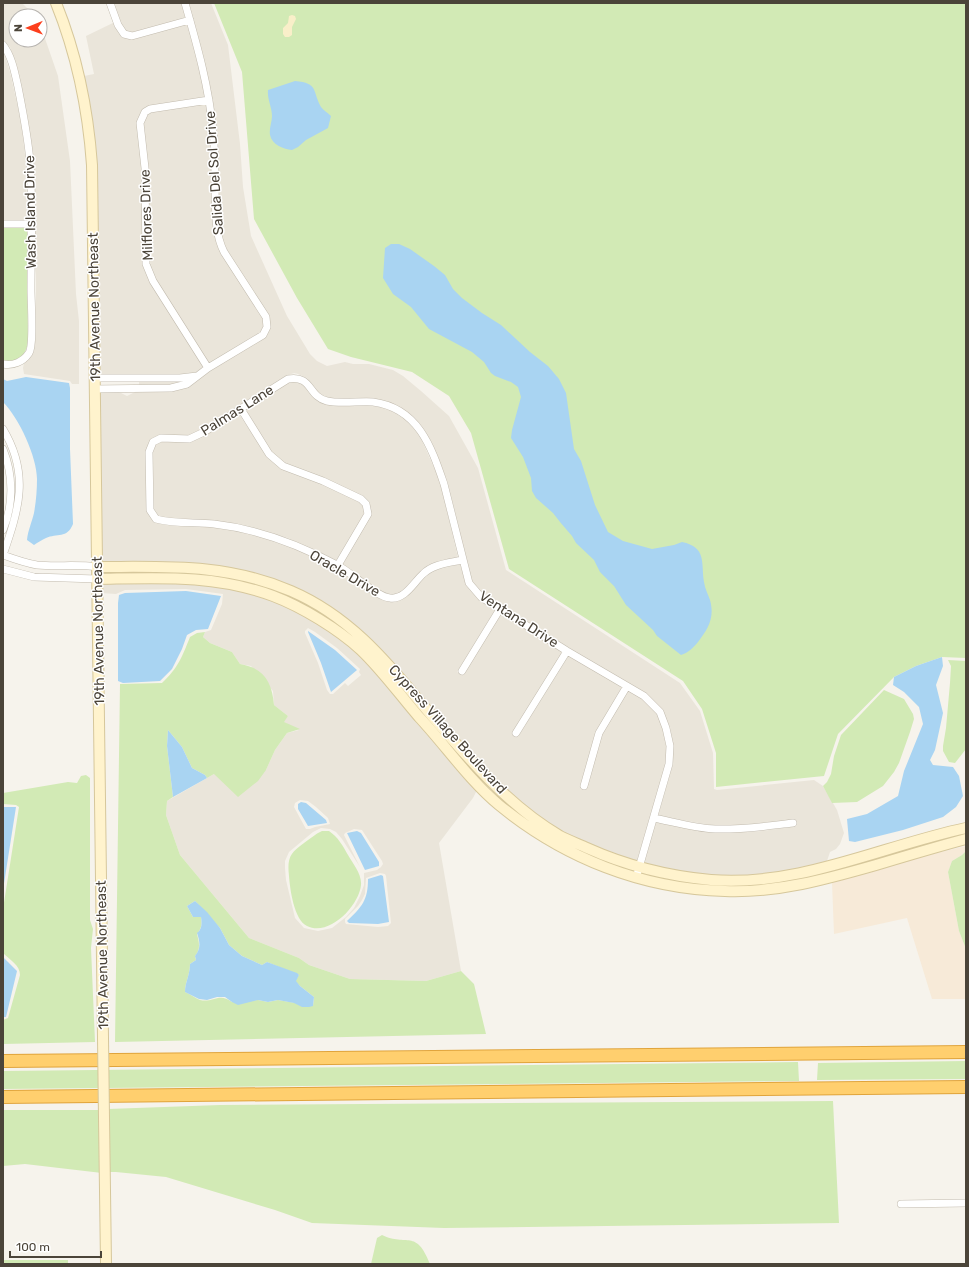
<svg xmlns="http://www.w3.org/2000/svg" width="969" height="1267" font-family="Rubik,sans-serif">
	<style>
		.residential { fill: #eae5da; fill-rule: evenodd }
		.commercial { fill: #f7ead8 }
		.green { fill: #d2eab5; fill-rule: evenodd }
		.sand { fill: #f9efc9 }
		.water { fill: #a9d4f2 }
		.lines { fill: none; stroke-linecap: round; stroke-linejoin: round }
		.street-casing { stroke: #c2bbae; stroke-width: 8 }
		.secondary-casing { stroke: #d6c79b; stroke-width: 12 }
		.highway-casing { stroke: #e0a43c; stroke-width: 14 }
		.street { stroke: #fff; stroke-width: 7 }
		.secondary { stroke: #fff3cd; stroke-width: 10 }
		.highway { stroke: #ffcf6e; stroke-width: 12 }
		.secondary-bridge-casing { stroke: #d6c79b; stroke-width: 12; stroke-linecap: butt }
		.secondary-bridge { stroke: #fff3cd; stroke-width: 10 }
		.labels { text-anchor: middle; stroke-width: 3; stroke-linejoin: round; paint-order: stroke }
		.street-label { font-size: 14px; fill: #4b4439; stroke: #fff }
	</style>
	<rect width="100%" height="100%" fill="#f6f3ec"/>
	<path class="residential" d="M3,3H22L35,16H16V40H40V24L58,76L70,161L76,294L79,321V384H72L70,381L24,374L23,368L24,363L33,353L36,337V275L35,263L33,162L28,120L17,70L10,47L3,40Z
		M114,3H211L228,45L240,144L243,187L251,236L287,316L310,354L317,361L327,366L345,362L353,364H369L393,370L403,376L421,391L449,416L478,468L506,570L680,683L700,711L713,753L714,789L717,790L814,780L823,786L837,810L844,833L840,844L836,849L830,852L826,864L786,874L713,877L643,866L656,822L715,832H754L797,826L796,820L753,825L716,826L658,816L673,764V745L670,727L663,711L646,693L569,648L483,595L472,581L448,483L443,470L425,431L414,417L403,409L387,402L373,399L328,398L318,393L307,378L298,374L294,373L286,376L202,429L189,435H160L149,441L146,453L153,521L164,525L213,527L251,534L285,544L336,568L378,597L388,601H399L408,595L432,571L460,564L466,584L478,599L495,610L457,672L463,675L501,613L563,652L512,734L518,737L569,655L622,687L596,732L580,789L586,790L602,734L628,691L642,698L657,714L663,729L666,746V764L636,864L562,833L531,812L497,783L344,619L253,575L100,564L98,392L117,391L127,396L137,391L139,387V375H98L84,76L94,74L86,36L119,20Z
		M3,50L10,72L21,121L26,163L27,221H3Z
		M295,381L303,383L313,397L325,404L372,406L385,408L399,414L408,421L419,434L436,472L441,485L458,558L428,565L403,590L397,595H390L382,592L342,565L371,514L369,502L363,496L325,479L285,463L272,452L245,410L289,382Z
		M239,414L266,455L322,484L359,501L363,505L364,514L336,561L288,538L253,528L214,521L165,518L159,517L154,509L153,453L156,444L162,441L189,442Z
		M162,570H178L251,581L292,595L339,623L366,646L483,777L481,782L392,680L301,605L188,575Z
		M101,582H201L273,599L320,623L358,652L478,788L473,798L439,843L461,971L426,981L350,979L309,965L299,958L249,938L180,855L166,815L167,801L214,774L266,770L275,750L287,733L299,730L283,722L288,716L274,705L273,691L251,666L240,664L232,652L210,643L203,637L205,632L211,630L222,604L223,594L186,589L125,590L116,594L101,593ZM308,628L315,632L337,648L360,669L359,672L361,675L348,686L345,683L333,694H330L327,690L318,663L305,633V631ZM300,800L308,801L316,807L328,818L330,824L315,827L310,829H306L294,807L295,803ZM321,828L330,829L336,832L342,839L360,867L344,835L345,833L354,829L362,830L382,861L383,864L381,867L377,870L364,873V885L360,896L354,908L346,917L332,928L318,931L304,928L295,918L286,880L285,868V861L289,852L313,832ZM380,873L385,874L386,876L391,923L388,926L378,927L346,924L345,922V919L358,906L362,900L365,894L366,878Z"/>
	<path class="commercial" d="M966,846V851L962,855L952,861L948,872L959,931L966,949V999H932L907,918L834,934L832,883L896,864H897L924,856Z"/>
	<path class="green" d="M214,3H966V658L942,657L916,666L894,677L838,734L824,776L716,787V753L702,709L683,681L509,569L471,433L449,396L412,372L351,357L328,349L297,298L254,219L242,72Z
		M3,227H27L28,343C25,357 17,363 3,361Z
		M205,632L203,637L210,643L232,652L240,664C264,668 272,682 274,705L288,716L284,722L300,729L287,733L275,750L266,770L258,781L238,797L214,774L207,778L205,775L192,768L182,747L168,730L167,746L173,797L167,801L166,815L180,855L249,938L299,958L309,965L350,979L426,981L461,971L474,984L486,1034L115,1042L120,684L162,683C178,668 182,657 190,637L197,633ZM195,901L220,928L229,945L242,956L262,965L267,962L299,975L295,981L300,986L314,997L313,1006L278,1000L268,1002L258,1000L232,1002C219,992 213,1003 200,1000C195,998 190,994 185,992C185,982 190,975 190,964L196,960L195,956C201,949 199,942 197,934C202,928 202,924 201,917H193L187,906Z
		M948,660L966,661V749L955,763L949,762L943,751V746L946,728L950,683L951,666Z
		M884,690L904,699L913,714L914,719L910,732L899,763L894,772L883,786L857,802L832,803L823,786L827,782L831,774L834,756L841,735Z
		M86,775L90,778V920L93,929L91,948L95,1042L3,1044V1020L8,1018L20,975C20,965 10,960 3,953V909L19,807L16,805L3,804V793L68,782L77,783L81,776Z
		M322,831H329C338,837 343,846 348,855C353,864 362,874 361,885C359,906 329,937 307,926C294,920 290,889 289,876C287,858 290,853 304,843C310,839 315,834 322,831Z
		M966,851V949L959,931L948,872L952,861L962,855Z
		M966,1061V1079L817,1080L818,1063Z
		M798,1062L799,1081L3,1089V1071Z
		M833,1101L839,1223L444,1228L312,1223L275,1210L166,1177L116,1172H109L108,1109L220,1105Z
		M3,1110H101L102,1173L25,1164L3,1166Z
		M382,1235C407,1247 416,1228 430,1264H371L377,1238Z
		M3,1260H68V1264H3Z"/>
	<path class="sand" d="M292,15L295,16L296,19L292,27V35L289,37H285L283,34V28L288,23L289,16Z"/>
	<path class="water" d="M295,81C319,83 312,91 321,107C323,110 328,113 331,116L328,128L306,140L298,147L292,150C284,149 272,145 270,135C269,128 272,122 272,116C272,107 267,99 268,90Z
		M391,244H399L410,249L434,266L445,275L453,289L462,298L482,313L501,325L530,352L548,366L559,379L566,393L574,449L581,461L595,505L608,532L623,541L652,549L674,545L682,542C707,547 701,563 704,582C705,589 708,594 710,600C715,618 708,629 698,642C693,648 688,653 681,655L657,636L653,630L626,605L614,586L600,572L594,560L576,543L572,536L560,522L553,513L536,498L532,491L531,478L523,457L511,438L512,430L521,397L518,387L511,382L495,376L491,373L484,362L472,352L429,329L411,307L393,294L383,278L385,248Z
		M26,377L69,383L70,388V449L73,524C67,539 57,533 46,538C42,540 38,542 34,545L27,540C28,530 32,522 34,513C36,502 37,490 37,479C37,457 19,418 3,402V379L7,381Z
		M186,591L221,596L208,629L196,630L187,635L182,649L172,669L160,681L123,683L118,681V603L119,595L125,593Z
		M308,631L335,650L357,670L331,692L321,663L308,632Z
		M942,657L943,666L936,685L943,713L935,750L930,760L933,765L953,767L959,776L963,796L956,807L943,817L903,830L855,842L849,841L847,819L867,814L898,796L904,771L923,724L919,707L904,692L893,685L894,677L916,666Z
		M168,730L182,747L192,768L205,775L207,778L173,797L167,746Z
		M301,802L306,803L326,820L327,823L308,826L298,809V804Z
		M3,807H16L3,890Z
		M357,831L361,833L379,862V866L365,870L364,868L348,835L347,833Z
		M381,875L383,876L389,922L378,924L349,923L347,921C362,907 368,900 368,879Z
		M195,901L207,912L220,928L229,945L242,956L262,965L267,962L297,973L299,975L296,981L300,986L314,997L313,1006L309,1007H302L294,1003L278,1000L268,1002L258,1000L238,1005L232,1002L225,997H217L207,1000L199,999L185,992C185,982 190,975 190,964L196,960L195,956C201,949 200,942 197,933C202,929 202,924 201,917H193L187,906Z
		M3,957L17,971L6,1017H3Z"/>
	<g class="lines">
		<defs>
			<path id="street" d="M110,3L118,25L124,34L132,36L190,20
				M3,45C12,56 15,74 18,87C23,112 28,137 30,162C33,204 31,248 31,290C31,302 34,345 29,353C23,362 13,366 3,364
				M3,224H31
				M208,368L153,281L146,264L145,168L140,123L145,112L150,109L209,100
				M94,378H180L197,376
				M94,389L171,388L187,384L208,368L263,335L267,327L266,317L224,252C214,232 216,210 215,189C215,169 215,150 213,131C209,87 197,45 185,3
				M241,409L269,454L283,466L323,481L361,499L366,504L368,514L338,565
				M3,429C30,474 19,509 3,555
				M3,449C13,474 14,504 3,530
				M3,555C14,559 25,563 37,565C57,567 77,564 97,567
				M462,560C449,563 433,564 423,574C414,582 405,600 390,598C376,597 351,572 337,565C298,544 258,529 214,524C195,522 175,524 156,519L150,510L149,452L153,442L161,438L189,439L204,432L288,379C313,375 307,396 327,401C339,404 360,401 373,402C418,408 431,446 444,484L469,583L481,597L567,651L644,696L660,712L666,728L670,746L669,764L636,878
				M3,569L34,577L97,579
				M462,671L500,609
				M516,733L567,651
				M584,786L599,733L627,686
				M654,818C674,822 695,828 715,829C742,830 767,826 793,823
				M901,1204L966,1203"/>
			<path id="secondary" d="M56,3C77,55 88,109 92,165L103,1038
				M97,567C167,567 225,563 291,591C347,615 384,658 421,703C462,751 505,804 560,836C568,840 578,844 587,848C627,866 667,876 711,880C800,887 881,846 966,828
				M97,579C158,578 214,574 273,596C302,607 338,629 361,650C382,670 400,695 419,717C446,746 469,780 499,805C564,858 642,889 725,891C777,893 827,879 876,865C906,856 936,847 966,839
				M104,1118L106,1264"/>
			<path id="highway" d="M3,1061L966,1052
				M3,1097L966,1087"/>
		</defs>
		<use href="#street" class="street-casing"/>
		<use href="#secondary" class="secondary-casing"/>
		<use href="#highway" class="highway-casing"/>
		<use href="#street" class="street"/>
		<use href="#secondary" class="secondary"/>
		<use href="#highway" class="highway"/>
		<defs>
			<path id="secondary-bridge" d="M103,1038L104,1118"/>
		</defs>
		<use href="#secondary-bridge" class="secondary-bridge-casing"/>
		<use href="#secondary-bridge" class="secondary-bridge"/>
	</g>
	<g class="labels">
		<g class="street-label">
			<text transform="translate(214 173) rotate(-94)" y="5">Salida Del Sol Drive</text>
			<text transform="translate(30 212) rotate(-91)" y="5">Wash Island Drive</text>
			<text transform="translate(146 215) rotate(-92)" y="5">Milflores Drive</text>
			<text transform="translate(94 307) rotate(-91)" y="5">19th Avenue Northeast</text>
			<text transform="translate(237 410) rotate(-32)" y="5">Palmas Lane</text>
			<text transform="translate(345 573) rotate(30)" y="5">Oracle Drive</text>
			<text transform="translate(519 619) rotate(33)" y="5">Ventana Drive</text>
			<text transform="translate(98 631) rotate(-91)" y="5">19th Avenue Northeast</text>
			<text transform="translate(448 729) rotate(48)" y="5">Cypress Village Boulevard</text>
			<text transform="translate(102 955) rotate(-91)" y="5">19th Avenue Northeast</text>
		</g>
	</g>
	<rect width="969" height="1267" fill="none" stroke="#4b4439" stroke-width="8"/>
	<g transform="translate(28 28) rotate(269)"><circle r="19" fill="#ffffff" stroke="#b7b4b0"/>
	<path d="M0-3L7 15L0 10L-7 15Z" fill="#fc3f1d"/>
	<text y="-6" font-size="11" font-weight="bold" text-anchor="middle" fill="#4b4439">N</text>
	</g>
	<path d="M10 1251v6h91v-6" fill="none" stroke="#4b4439" stroke-width="2"/>
	<text x="16" y="1251" font-size="12" fill="#4b4439" stroke="#ffffff" stroke-width="3" paint-order="stroke">100 m</text>
</svg>
